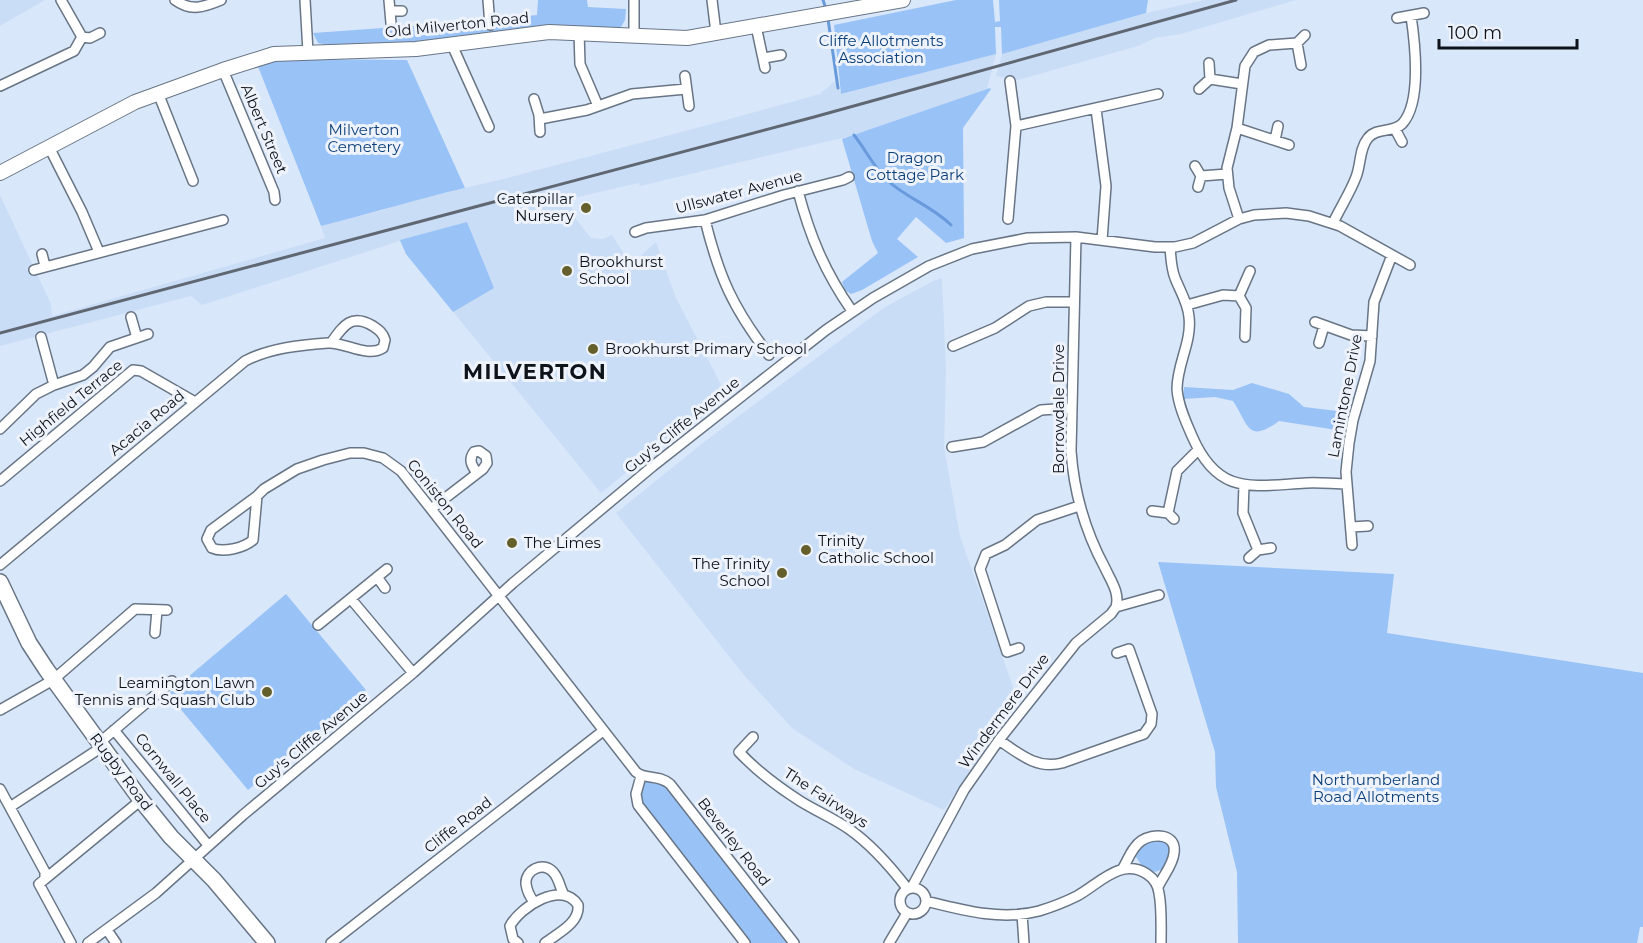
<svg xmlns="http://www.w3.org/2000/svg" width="1643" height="943" font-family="Montserrat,sans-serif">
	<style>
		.built { fill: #caddf6 }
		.green { fill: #99c2f7 }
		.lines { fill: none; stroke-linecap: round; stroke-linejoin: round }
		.stream { stroke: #689adc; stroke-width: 3 }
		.street-casing { stroke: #687585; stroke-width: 12 }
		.secondary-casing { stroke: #687585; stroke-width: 16 }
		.primary-casing { stroke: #687585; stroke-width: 18 }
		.street { stroke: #fff; stroke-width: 9 }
		.secondary { stroke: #fff; stroke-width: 14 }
		.primary { stroke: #fff; stroke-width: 15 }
		.rail { stroke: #5f6773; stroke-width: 3 }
		.poi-dot { fill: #645f2b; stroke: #eef3fb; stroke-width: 2 }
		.labels { text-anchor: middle; stroke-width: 6; stroke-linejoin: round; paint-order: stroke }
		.street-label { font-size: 15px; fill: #0e1219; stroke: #eef3fb }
		.park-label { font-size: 15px; fill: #0b3f7a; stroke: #eef3fb }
		.poi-label { font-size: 15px; fill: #0e1219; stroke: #eef3fb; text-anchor: start }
		.district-label { font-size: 21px; font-weight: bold; letter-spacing: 1.5px; fill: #0e1219; stroke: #eef3fb }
	</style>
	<rect width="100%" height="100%" fill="#d9e7fa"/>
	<path class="built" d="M0,0H45L0,26Z
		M1204,0H1296L1181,34L1155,38L1138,46L1018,80L996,76L1002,54L1146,13Z
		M996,54L987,89L855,135L640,186L639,183L569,199L576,219L591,238L603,239L612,235L631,265L656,242L676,298L725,392L601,493L406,254L400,241L202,305L191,296L0,346V195L51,304L52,316L325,238L321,226L387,209L405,202L503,179L704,126L820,94L835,81L842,94Z
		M942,278L946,369L944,447L960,536L1017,698L944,810L854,769L792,728L743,674L616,513L704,442L885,307L933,281Z"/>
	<path class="green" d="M538,0H587L588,7L626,9L625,20L621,27L610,29L417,44L329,45L318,43L313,33L481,21L482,28L493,27L496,19L537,15Z
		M956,0H993L995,22L1000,21L999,0H1148L1146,13L1002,54L1001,27H995L996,54L841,94L834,25Z
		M288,59L407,60L465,188C416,199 370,214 321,226L257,64Z
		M990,88L991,89L963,128L964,238L946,243L916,217L897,239L918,257L862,290L851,294L845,290L842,282L878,253L872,241L842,139Z
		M467,222L494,288L453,312L406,254L400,240Z
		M1252,383L1289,394L1304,407L1346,412L1343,431L1279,421C1247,445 1248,423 1233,401L1215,397L1183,399L1184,387L1233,390Z
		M1158,562L1394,574L1387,633L1643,673V927H1640L1637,943H1238L1237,872L1216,787L1215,752Z
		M286,594L366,690L248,790L168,694Z
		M648,780L660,782L665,786L788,943H751L640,801C639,792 640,784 648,780Z
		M1158,840H1162L1171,844L1172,854L1163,869L1155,872L1142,866L1136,857L1138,849L1144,844Z"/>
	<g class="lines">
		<path class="stream" d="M823,0L826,9
			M828,19L838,88
			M854,135C866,150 874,168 888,181C907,198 933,207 951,225"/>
		<defs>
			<path id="street" d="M61,0L82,37
				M175,0C191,12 204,7 221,0
				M305,0L308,52
				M389,0L391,23
				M488,0L490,25
				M712,0L716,33
				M390,11H402
				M1397,18L1424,13
				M756,26L765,68
				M579,32L580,64L598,106
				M82,37L90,38L100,33
				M634,37V0
				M452,45L489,127
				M764,58L781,55
				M1301,65L1297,43L1305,35
				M223,70L274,192L275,200
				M685,76L689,106
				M1210,79L1242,84
				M0,86L74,51L82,37
				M1199,89L1210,79L1209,63
				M158,93L193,181
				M534,99L539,115L540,132
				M1096,109L1106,186L1102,240
				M540,119L587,110L632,94L686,89
				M1016,126L1158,94
				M1237,128L1289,145
				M1395,129L1402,142
				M1275,140L1278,126
				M49,147L82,212L99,252
				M1195,166L1201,176L1198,187
				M1201,176L1227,174
				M798,191C810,237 825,272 852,311
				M1008,219L1016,126L1010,81
				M1239,219L1229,188L1227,168L1237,128L1245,66L1254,52L1269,45L1297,43
				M705,220C719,277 733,308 769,355
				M1333,223C1340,208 1350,193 1356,177C1361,165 1359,149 1368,138C1377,127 1393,133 1402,124C1422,103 1415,43 1411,16
				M635,232L646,228L705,220L784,195L843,180L849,177
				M1076,237L1071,451C1074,493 1085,531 1105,568C1111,581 1120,593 1116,607
				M1170,247C1171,258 1171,268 1175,278C1180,291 1188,303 1189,317C1192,342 1177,364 1177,389C1178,405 1186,422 1192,436C1218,496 1251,486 1306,483C1320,482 1333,484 1347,484
				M42,254L45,266
				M34,270L223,220
				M1239,296L1250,271
				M1187,305L1223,295L1239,296L1246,308L1245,337
				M131,317L137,338
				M1315,322L1351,335L1372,336
				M41,337L54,385
				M1319,343L1324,326
				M953,346L995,328L1029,306L1046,302H1074
				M0,429L36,394L54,385L83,375L93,367L110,347L148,334
				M952,447L983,442L1041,410L1071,408
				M0,481L133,370L141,371L195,402
				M1244,485L1243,513L1258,550
				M257,496L253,540C244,548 223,553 212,548L207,539L211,530L257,496L264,489L297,469L323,460L350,453H364L383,458L401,471L431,509L636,772C645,780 658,774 670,784L794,943
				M431,509L483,469L487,463L486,456L479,451L474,452C468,460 472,466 477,473
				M1152,511L1168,513L1174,519
				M1168,513L1177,471L1198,450
				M1351,527L1368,526
				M1352,545L1346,472L1349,443L1353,420L1370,361L1374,302L1392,255
				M1249,558L1258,550L1271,548
				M0,565L245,361C270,348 300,345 328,343C345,342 367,358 383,348L385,340C383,333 379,330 373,326C351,313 343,326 331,343
				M377,577L385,588
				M351,599L413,673
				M318,625L387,569
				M155,633L157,610
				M1019,648L1007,652L980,569L986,554L1005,545L1037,520L1079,506
				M0,710L53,680L135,609L167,610
				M114,730L208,845
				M753,737L739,752C757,771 778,787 800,801C816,811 833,818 849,829C872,845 890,866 907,888
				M999,740C1018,753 1037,770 1062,763L1144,734L1151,724L1152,714L1129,649L1117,653
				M99,743L172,681
				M641,776L636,794L638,805L745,943
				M0,789L45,872V879L39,884L71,943
				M10,807L102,747
				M1123,868C1128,860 1132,847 1141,841C1153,833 1177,833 1174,853C1173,865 1163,876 1158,887
				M45,879L141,800
				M912,887L964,790L999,740L1076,643L1111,614L1116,607L1159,595
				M900 901a13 13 0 1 1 26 0a13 13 0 1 1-26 0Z
				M926,901C962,910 1001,921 1039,911C1052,907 1065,902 1077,896C1099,884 1121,857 1147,874C1153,878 1158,885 1159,893C1162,909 1161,927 1161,943
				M534,902C530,897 527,891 526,884C525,870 543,861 553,872C559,878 560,888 564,895
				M1022,914L1024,943
				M107,930L116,943
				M88,943L156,893L243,815L413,673L513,583L653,466L826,330L873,298L929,266L972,249L1028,238L1076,237L1155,247H1175L1193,243L1239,219L1254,215L1286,213L1309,216L1340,226L1410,265
				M331,943L603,731
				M518,943L513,939L510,926C520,907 562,880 578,905C580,923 558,933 545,943
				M889,943L907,913"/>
			<path id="secondary" d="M0,173L135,102L223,70L274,54L416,49L549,32L687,38L903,0"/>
			<path id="primary" d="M0,582L29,643L46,669L141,800L171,837L214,880L267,943"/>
		</defs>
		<use href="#street" class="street-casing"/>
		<use href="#secondary" class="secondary-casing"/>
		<use href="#primary" class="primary-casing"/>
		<use href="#street" class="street"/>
		<use href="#secondary" class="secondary"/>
		<use href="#primary" class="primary"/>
		<path class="rail" d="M0,333L814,117L1236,0"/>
	</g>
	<g class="poi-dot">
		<circle cx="586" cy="208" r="6"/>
		<circle cx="567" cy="271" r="6"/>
		<circle cx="593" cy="349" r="6"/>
		<circle cx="512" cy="543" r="6"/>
		<circle cx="806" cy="550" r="6"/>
		<circle cx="782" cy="573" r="6"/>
		<circle cx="267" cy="692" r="6"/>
	</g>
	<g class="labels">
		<g class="street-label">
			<text transform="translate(457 25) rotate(-6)" y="5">Old Milverton Road</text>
			<text transform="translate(264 129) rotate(67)" y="5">Albert Street</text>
			<text transform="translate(739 192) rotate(-15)" y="5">Ullswater Avenue</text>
			<text transform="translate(1345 396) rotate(-79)" y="5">Lamintone Drive</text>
			<text transform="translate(71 403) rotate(-39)" y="5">Highfield Terrace</text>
			<text transform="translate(1059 409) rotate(-90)" y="5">Borrowdale Drive</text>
			<text transform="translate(147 423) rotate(-40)" y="5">Acacia Road</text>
			<text transform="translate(682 425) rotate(-39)" y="5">Guy's Cliffe Avenue</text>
			<text transform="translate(445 504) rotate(51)" y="5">Coniston Road</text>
			<text transform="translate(1004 711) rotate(-53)" y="5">Windermere Drive</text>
			<text transform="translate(311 740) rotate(-40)" y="5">Guy's Cliffe Avenue</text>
			<text transform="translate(121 772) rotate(53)" y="5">Rugby Road</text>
			<text transform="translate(173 778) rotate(51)" y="5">Cornwall Place</text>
			<text transform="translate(826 798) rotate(33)" y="5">The Fairways</text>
			<text transform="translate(458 825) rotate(-38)" y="5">Cliffe Road</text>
			<text transform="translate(734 842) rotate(52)" y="5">Beverley Road</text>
		</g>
		<g class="park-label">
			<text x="881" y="46">Cliffe Allotments<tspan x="881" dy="17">Association</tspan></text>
			<text x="364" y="135">Milverton<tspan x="364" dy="17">Cemetery</tspan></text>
			<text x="915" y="163">Dragon<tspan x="915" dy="17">Cottage Park</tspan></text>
			<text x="1376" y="785">Northumberland<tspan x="1376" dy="17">Road Allotments</tspan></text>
		</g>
		<g class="poi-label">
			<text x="574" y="204" text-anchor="end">Caterpillar<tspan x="574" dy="17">Nursery</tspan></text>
			<text x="579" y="267">Brookhurst<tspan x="579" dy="17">School</tspan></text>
			<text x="605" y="354">Brookhurst Primary School</text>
			<text x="818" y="546">Trinity<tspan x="818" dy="17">Catholic School</tspan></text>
			<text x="524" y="548">The Limes</text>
			<text x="770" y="569" text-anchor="end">The Trinity<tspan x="770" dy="17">School</tspan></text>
			<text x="255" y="688" text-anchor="end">Leamington Lawn<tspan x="255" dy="17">Tennis and Squash Club</tspan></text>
		</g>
		<g class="district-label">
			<text x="535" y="379">MILVERTON</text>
		</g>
	</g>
	<path d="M1439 39v9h138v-9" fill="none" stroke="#0e1219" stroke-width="3"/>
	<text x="1448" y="39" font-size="18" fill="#0e1219" stroke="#eef3fb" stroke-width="4.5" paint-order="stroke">100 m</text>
</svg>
